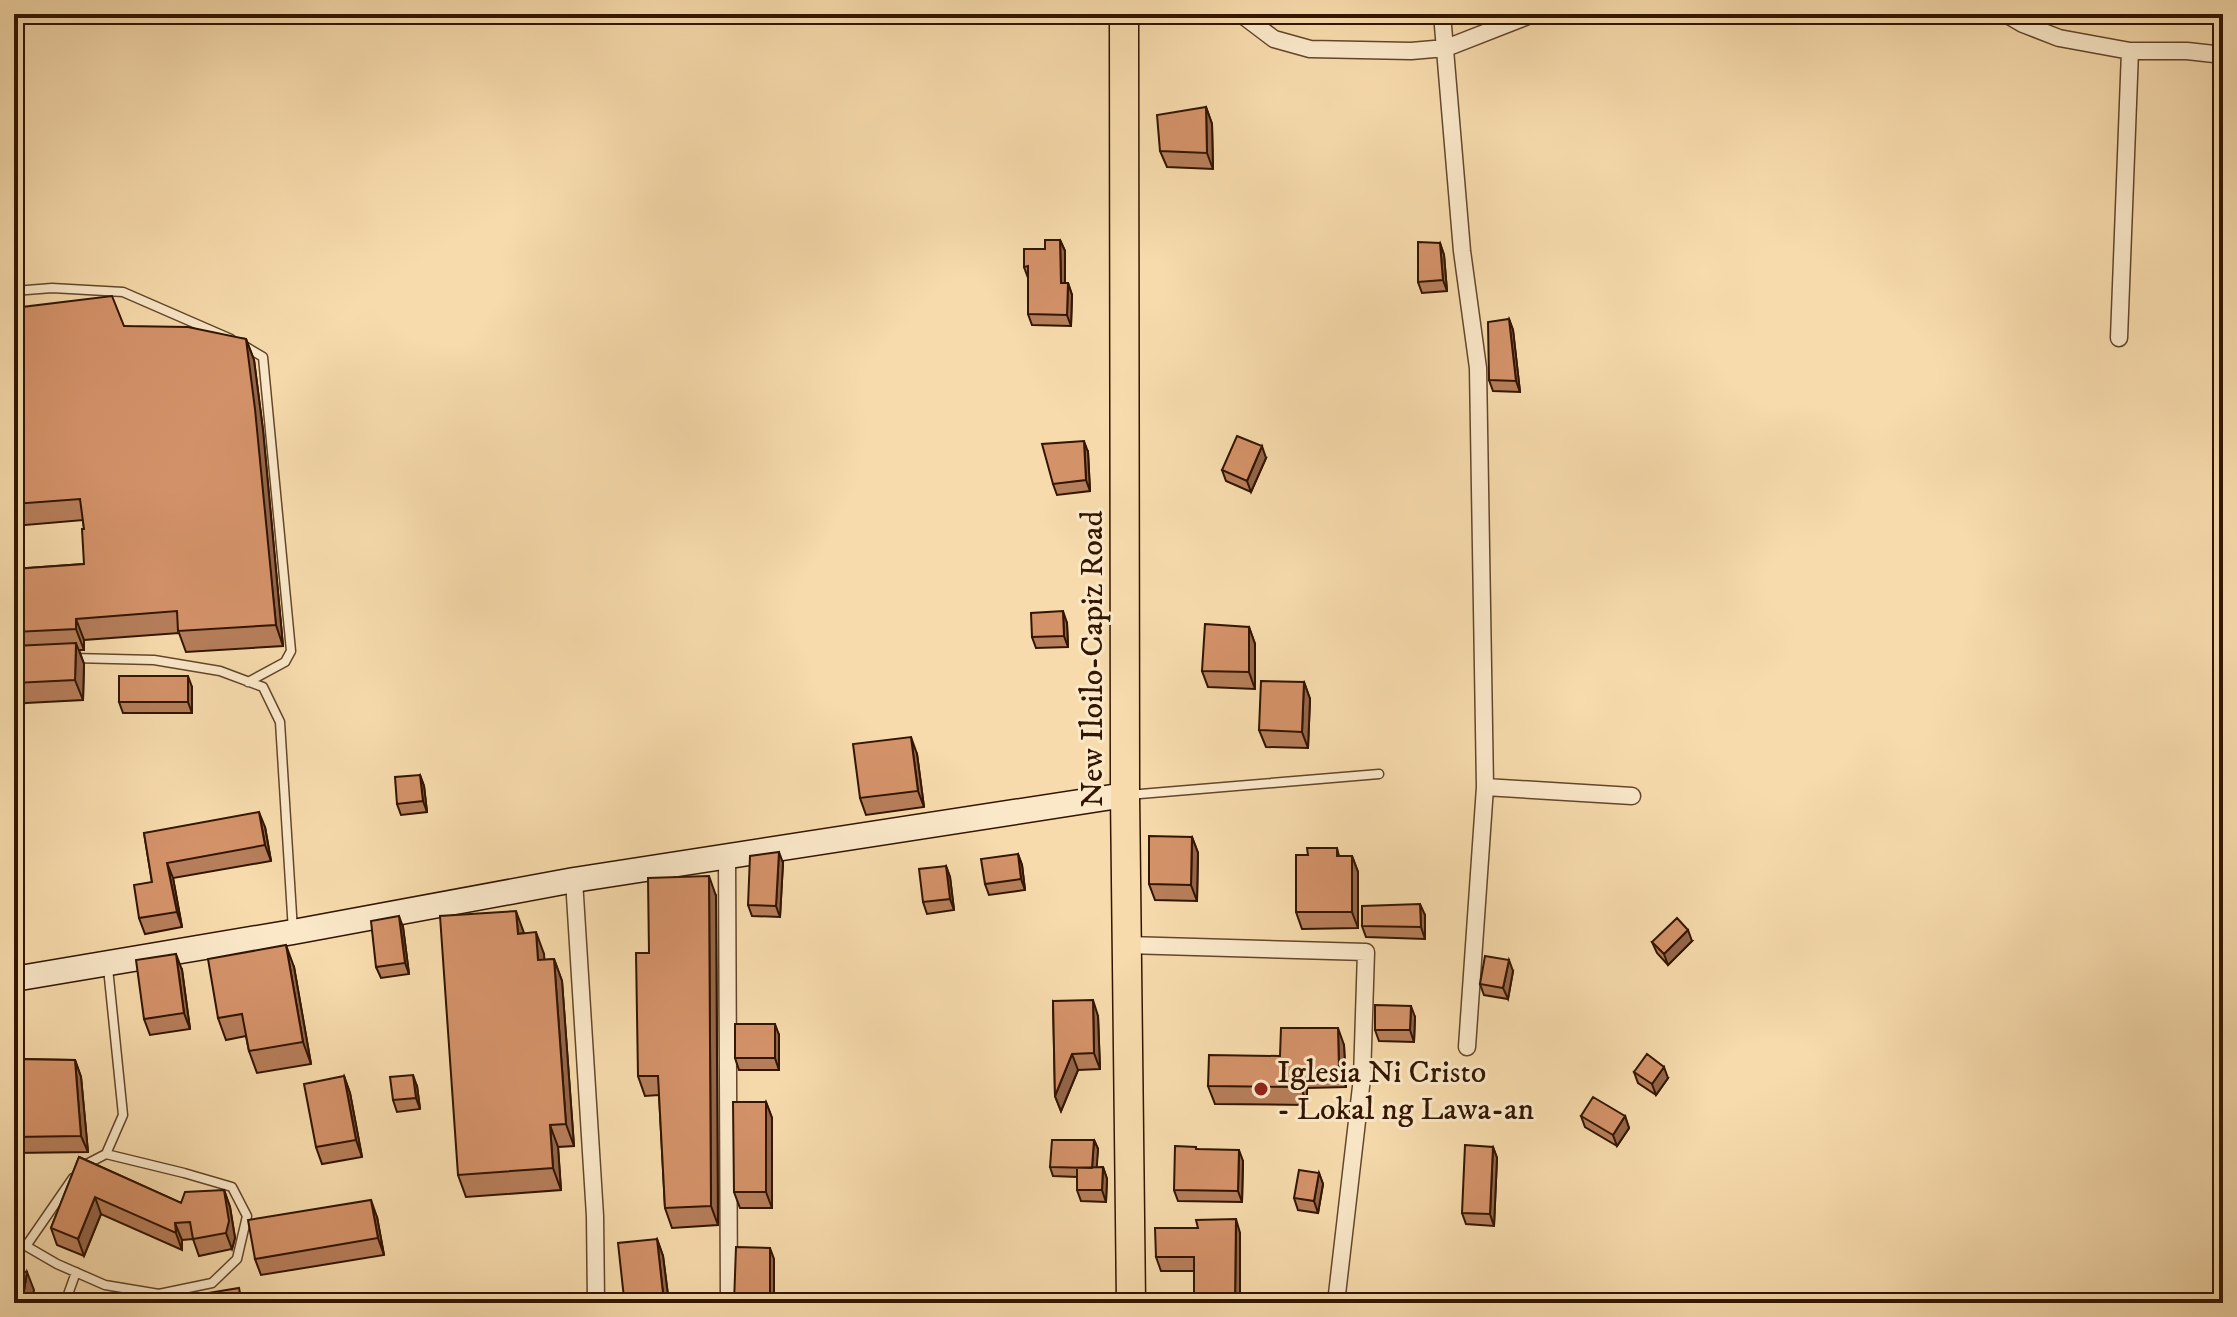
<svg xmlns="http://www.w3.org/2000/svg" width="2237" height="1317" font-family="'IM FELL DW Pica',serif">
	<style>
		.lines { fill: none; stroke-linecap: round; stroke-linejoin: round }
		.service-casing { stroke: #63462b; stroke-width: 11 }
		.minor-casing { stroke: #63462b; stroke-width: 19 }
		.secondary-casing { stroke: #321500; stroke-width: 27 }
		.trunk-casing { stroke: #321500; stroke-width: 31 }
		.service { stroke: #fae8c9; stroke-width: 8 }
		.minor { stroke: #fae8c9; stroke-width: 16 }
		.secondary { stroke: #fae8c9; stroke-width: 24 }
		.trunk { stroke: #f7dbac; stroke-width: 28 }
		.wall { fill: #b67e5a; stroke: #321500; stroke-width: 2 }
		.shaded-wall { fill: #94664a; stroke: #321500; stroke-width: 2 }
		.building { fill: #d49269; stroke: #321500; stroke-width: 2 }
		.poi-dot { fill: #8f2418; stroke: #fae8c9; stroke-width: 3 }
		.labels { text-anchor: middle; stroke-width: 6; stroke-linejoin: round; paint-order: stroke }
		.street-label { font-size: 32px; fill: #321500; stroke: #fae8c9 }
		.poi-label { font-size: 32px; fill: #321500; stroke: #fae8c9; text-anchor: start }
	</style>
	<rect width="100%" height="100%" fill="#f7dbac"/>
	<filter id="stains"><feTurbulence type="fractalNoise" baseFrequency=".0025" numOctaves="4"/><feColorMatrix values="0 0 0 0 .2 0 0 0 0 .09 0 0 0 0 .02 0 0 0 .5 -.17"/></filter>
	<radialGradient id="worn" r=".72"><stop offset=".6" stop-color="#630" stop-opacity="0"/><stop offset="1" stop-color="#630" stop-opacity=".3"/></radialGradient>
	<g class="lines">
		<defs>
			<path id="service" d="M14,291L52,288L123,292L231,339
				M243,345L263,357L291,651L285,662L248,682
				M73,658L154,660L220,671L263,687L280,722L293,931
				M1128,795L1379,774
				M81,1167L106,1154L123,1115L108,968
				M14,1246H26L73,1178
				M26,1246L57,1264L105,1285L159,1294L212,1283L237,1259L247,1216L232,1187L184,1173L106,1154
				M65,1303L76,1272"/>
			<path id="minor" d="M1241,14L1274,39L1310,49L1411,51L1446,48L1533,14
				M1442,14L1462,251L1478,368L1485,787L1467,1047
				M2006,14L2023,24L2059,38L2130,51H2187L2223,55
				M2119,338L2130,51
				M1485,787L1632,796
				M727,856L729,1303
				M574,880L595,1216L596,1303
				M1127,945L1366,952L1362,1078L1336,1303
				M2218,1303L2223,1290"/>
			<path id="secondary" d="M14,979L293,932L574,880L1125,795"/>
			<path id="trunk" d="M1124,14L1125,795L1131,1303"/>
		</defs>
		<use href="#service" class="service-casing"/>
		<use href="#minor" class="minor-casing"/>
		<use href="#secondary" class="secondary-casing"/>
		<use href="#trunk" class="trunk-casing"/>
		<use href="#service" class="service"/>
		<use href="#minor" class="minor"/>
		<use href="#secondary" class="secondary"/>
		<use href="#trunk" class="trunk"/>
	</g>
	<path class="wall" d="M1298,14H1345L1344,19L1299,17Z
		M1206,107L1212,124L1213,169L1167,167L1160,151Z
		M1060,240L1065,251V283H1068L1072,295L1071,326L1032,325L1028,314V278L1024,267L1045,249Z
		M1440,243L1444,255L1447,291L1422,293L1418,282Z
		M14,308L124,326L246,339L254,360L263,430L283,646L186,652L179,633L84,640V650H79L84,664L83,700L26,703L14,706V569L84,564V529L83,520L14,526Z
		M1509,319L1513,330L1520,392L1493,391L1489,380Z
		M1088,452L1090,491L1057,495L1053,484Z
		M1266,458L1251,492L1226,481L1222,470Z
		M1067,623L1068,647L1036,648L1032,637Z
		M1249,627L1255,644V689L1208,687L1202,671Z
		M1304,682L1310,699L1308,748L1266,747L1259,730Z
		M192,687V713H123L119,702Z
		M917,754L924,807L866,815L860,798Z
		M420,775L424,786L427,812L401,815L397,804Z
		M265,827L271,861L173,878L182,927L145,934L139,918L152,882L144,833Z
		M1192,837L1198,853L1197,901L1155,900L1149,884Z
		M1337,848L1339,856H1352L1358,872V928L1302,929L1296,912L1308,855Z
		M1018,854L1022,865L1025,890L989,895L985,884Z
		M783,863L780,917L752,916L748,905Z
		M946,866L950,877L954,910L927,914L923,902Z
		M716,896L718,1225L672,1228L665,1208L659,1095L645,1096L638,1076L649,953Z
		M1425,915V939L1366,937L1362,926Z
		M403,927L409,974L381,978L376,967Z
		M524,933L544,954V960L554,959L562,981L574,1146L558,1147L561,1190L466,1197L458,1175Z
		M1692,941L1668,965L1657,953L1652,942Z
		M294,967L311,1064L257,1073L249,1051L246,1036L226,1040L218,1018Z
		M182,970L190,1029L150,1035L144,1019Z
		M1513,971L1508,999L1484,995L1480,984Z
		M1053,1001L1098,1016L1100,1069L1078,1070L1061,1111L1055,1096Z
		M1415,1017L1414,1042L1379,1041L1375,1030Z
		M779,1035V1070H739L735,1058Z
		M1344,1045L1346,1087L1307,1088V1105L1215,1104L1208,1086L1280,1056Z
		M14,1059L75,1060L81,1077L88,1152L14,1153Z
		M1634,1072L1668,1078L1656,1095L1638,1083Z
		M344,1076L350,1093L362,1157L322,1164L316,1147Z
		M417,1086L420,1109L397,1112L393,1100Z
		M766,1102L772,1118V1208H740L734,1192Z
		M1581,1116H1625L1629,1128L1617,1146L1585,1127Z
		M1094,1140L1098,1149L1096,1168L1103,1167L1107,1179L1106,1202L1081,1201L1077,1190V1177L1053,1176L1050,1167Z
		M1493,1147L1497,1158L1494,1226L1466,1224L1462,1213Z
		M1197,1149L1243,1161L1242,1202L1178,1201L1174,1190Z
		M79,1157L181,1203L224,1190L230,1207L235,1238L232,1249L199,1256L193,1239L182,1240V1250L101,1214L84,1256L57,1245L51,1228Z
		M1319,1173L1323,1184L1318,1213L1298,1210L1294,1198Z
		M377,1217L384,1255L261,1275L255,1259Z
		M1240,1233V1303H1194V1271H1161L1156,1257Z
		M657,1239L663,1256L669,1303H626L624,1298Z"/>
	<path class="shaded-wall" d="M1206,107L1212,124L1213,169L1207,153Z
		M1060,240L1065,251V294L1061,283Z
		M1440,243L1444,255L1447,291L1443,280Z
		M1068,283L1072,295L1071,326L1067,315Z
		M1509,319L1513,330L1520,392L1516,381Z
		M246,339L254,360L263,430L283,646L276,625Z
		M1084,441L1088,452L1090,491L1086,480Z
		M1262,446L1266,458L1251,492L1247,481Z
		M1063,611L1067,623L1068,647L1064,636Z
		M76,619L84,640V650L76,629Z
		M1249,627L1255,644V689L1249,672Z
		M76,643L84,664L83,700L75,680Z
		M188,676L192,687V713L188,702Z
		M1304,682L1310,699L1308,748L1302,732Z
		M911,737L917,754L924,807L918,791Z
		M420,775L424,786L427,812L423,801Z
		M259,812L265,827L271,861L265,845Z
		M1192,837L1198,853L1197,901L1191,885Z
		M779,852L783,863L780,917L776,906Z
		M1018,854L1022,865L1025,890L1021,879Z
		M1352,856L1358,872V928L1352,912Z
		M167,863L173,878L182,927L177,912Z
		M946,866L950,877L954,910L950,899Z
		M709,876L716,896L718,1225L711,1206Z
		M1420,904L1425,915V939L1421,927Z
		M516,911L524,933L518,934Z
		M399,916L403,927L409,974L405,963Z
		M1688,930L1692,941L1668,965L1664,954Z
		M536,932L544,954L546,982L538,960Z
		M286,945L294,967L311,1064L303,1042Z
		M176,954L182,970L190,1029L184,1013Z
		M554,959L562,981L574,1146L566,1124Z
		M1509,960L1513,971L1508,999L1503,988Z
		M1093,1000L1098,1016L1100,1069L1094,1053Z
		M1411,1006L1415,1017L1414,1042L1410,1030Z
		M775,1024L779,1035V1070L775,1058Z
		M1338,1028L1344,1045L1346,1087L1339,1069Z
		M1072,1054L1078,1070L1061,1111L1055,1096Z
		M75,1060L81,1077L88,1152L81,1136Z
		M1664,1067L1668,1078L1656,1095L1652,1084Z
		M1301,1070L1307,1088V1105L1301,1087Z
		M413,1075L417,1086L420,1109L416,1098Z
		M344,1076L350,1093L362,1157L356,1140Z
		M766,1102L772,1118V1208L766,1192Z
		M1625,1116L1629,1128L1617,1146L1613,1135Z
		M550,1125L558,1147L561,1190L553,1168Z
		M1094,1140L1098,1149L1096,1178L1092,1169Z
		M1493,1147L1497,1158L1494,1226L1490,1214Z
		M1239,1150L1243,1161L1242,1202L1238,1191Z
		M1103,1167L1107,1179L1106,1202L1102,1190Z
		M1319,1173L1323,1184L1318,1213L1314,1201Z
		M224,1190L230,1207L235,1238L232,1249L226,1233Z
		M95,1197L101,1214L84,1256L78,1239Z
		M371,1200L377,1217L384,1255L378,1238Z
		M1236,1219L1240,1233V1303H1235Z
		M175,1223L182,1240V1250L176,1233Z
		M657,1239L663,1256L669,1303H667L663,1293Z
		M770,1248L774,1259V1303H770Z
		M27,1272L34,1290L31,1303H22Z"/>
	<path class="building" d="M1206,107L1207,153L1160,151L1157,115Z
		M1045,240H1060L1061,283H1068L1067,315L1028,314V266L1024,267V249H1045Z
		M1418,242L1440,243L1443,280L1418,282Z
		M112,296L124,326L188,327L246,339L255,409L276,625L178,631L177,611L76,619V629L14,632V569L84,564L82,529H84L80,499L14,504V308Z
		M1509,319L1516,381L1489,380L1488,322Z
		M1237,436L1262,446L1247,481L1222,470Z
		M1084,441L1086,480L1053,484L1042,444Z
		M1063,611L1064,636L1032,637L1031,613Z
		M1205,624L1249,627V672L1202,671Z
		M76,643L75,680L14,683V646Z
		M119,676H188V702H119Z
		M1261,681L1304,682L1302,732L1259,730Z
		M911,737L918,791L860,798L853,744Z
		M420,775L423,801L397,804L395,777Z
		M259,812L265,845L167,863L177,912L139,918L134,885L152,882L144,833Z
		M1149,836L1192,837L1191,885L1149,884Z
		M1307,848H1337V856H1352V912H1296V855H1308Z
		M779,852L776,906L748,905L750,856Z
		M1018,854L1021,879L985,884L981,859Z
		M946,866L950,899L923,902L919,869Z
		M709,876L711,1206L665,1208L658,1076H638L636,953H649L648,878Z
		M1420,904L1421,927L1362,926V906Z
		M516,911L518,934L536,932L538,960L554,959L566,1124L550,1125L553,1168L458,1175L440,916Z
		M399,916L405,963L376,967L371,921Z
		M1677,918L1688,930L1664,954L1652,942Z
		M286,945L303,1042L249,1051L242,1014L218,1018L208,959Z
		M176,954L184,1013L144,1019L136,960Z
		M1485,956L1509,960L1503,988L1480,984Z
		M1093,1000L1094,1053L1072,1054L1055,1096L1053,1001Z
		M1375,1005L1411,1006L1410,1030H1375Z
		M735,1024H775V1058H735Z
		M1281,1028H1338L1339,1069L1301,1070V1087L1208,1086L1209,1055L1280,1056Z
		M1647,1054L1664,1067L1652,1084L1634,1072Z
		M14,1059L75,1060L81,1136L14,1137Z
		M413,1075L416,1098L393,1100L390,1077Z
		M344,1076L356,1140L316,1147L304,1084Z
		M1593,1097L1625,1116L1613,1135L1581,1116Z
		M733,1102H766V1192H734Z
		M1052,1140H1094L1092,1168L1050,1167Z
		M1465,1145L1493,1147L1490,1214L1462,1213Z
		M1175,1146L1196,1147V1149L1239,1150L1238,1191L1174,1190Z
		M79,1157L181,1203L185,1192L224,1190L229,1221L226,1233L193,1239L190,1222L175,1223L176,1233L95,1197L78,1239L51,1228Z
		M1103,1167L1102,1190H1077V1168Z
		M1299,1170L1319,1173L1314,1201L1294,1198Z
		M371,1200L378,1238L255,1259L248,1220Z
		M1236,1219L1235,1303H1194V1257H1156L1155,1228H1198L1196,1220Z
		M657,1239L663,1293L624,1298L618,1243Z
		M736,1247L770,1248V1303H734Z
		M14,1271L27,1272L22,1303H14Z
		M239,1288L242,1303H203L202,1294Z
		M176,1300V1303H67V1302Z"/>
	<circle class="poi-dot" cx="1261" cy="1089" r="8"/>
	<g class="labels">
		<g class="street-label">
			<text transform="translate(1091 659) rotate(-90)" y="11">New Iloilo-Capiz Road</text>
		</g>
		<g class="poi-label">
			<text x="1277" y="1082">Iglesia Ni Cristo<tspan x="1277" dy="37">- Lokal ng Lawa-an</tspan></text>
		</g>
	</g>
	<rect width="2237" height="1317" fill="none" stroke="#f7dbac" stroke-width="48"/>
	<rect x="16" y="16" width="2205" height="1285" fill="none" stroke="#321500" stroke-width="4"/>
	<rect x="24" y="24" width="2189" height="1269" fill="none" stroke="#321500" stroke-width="2"/>
	<rect width="100%" height="100%" filter="url(#stains)"/>
	<rect width="100%" height="100%" fill="url(#worn)"/>
</svg>
